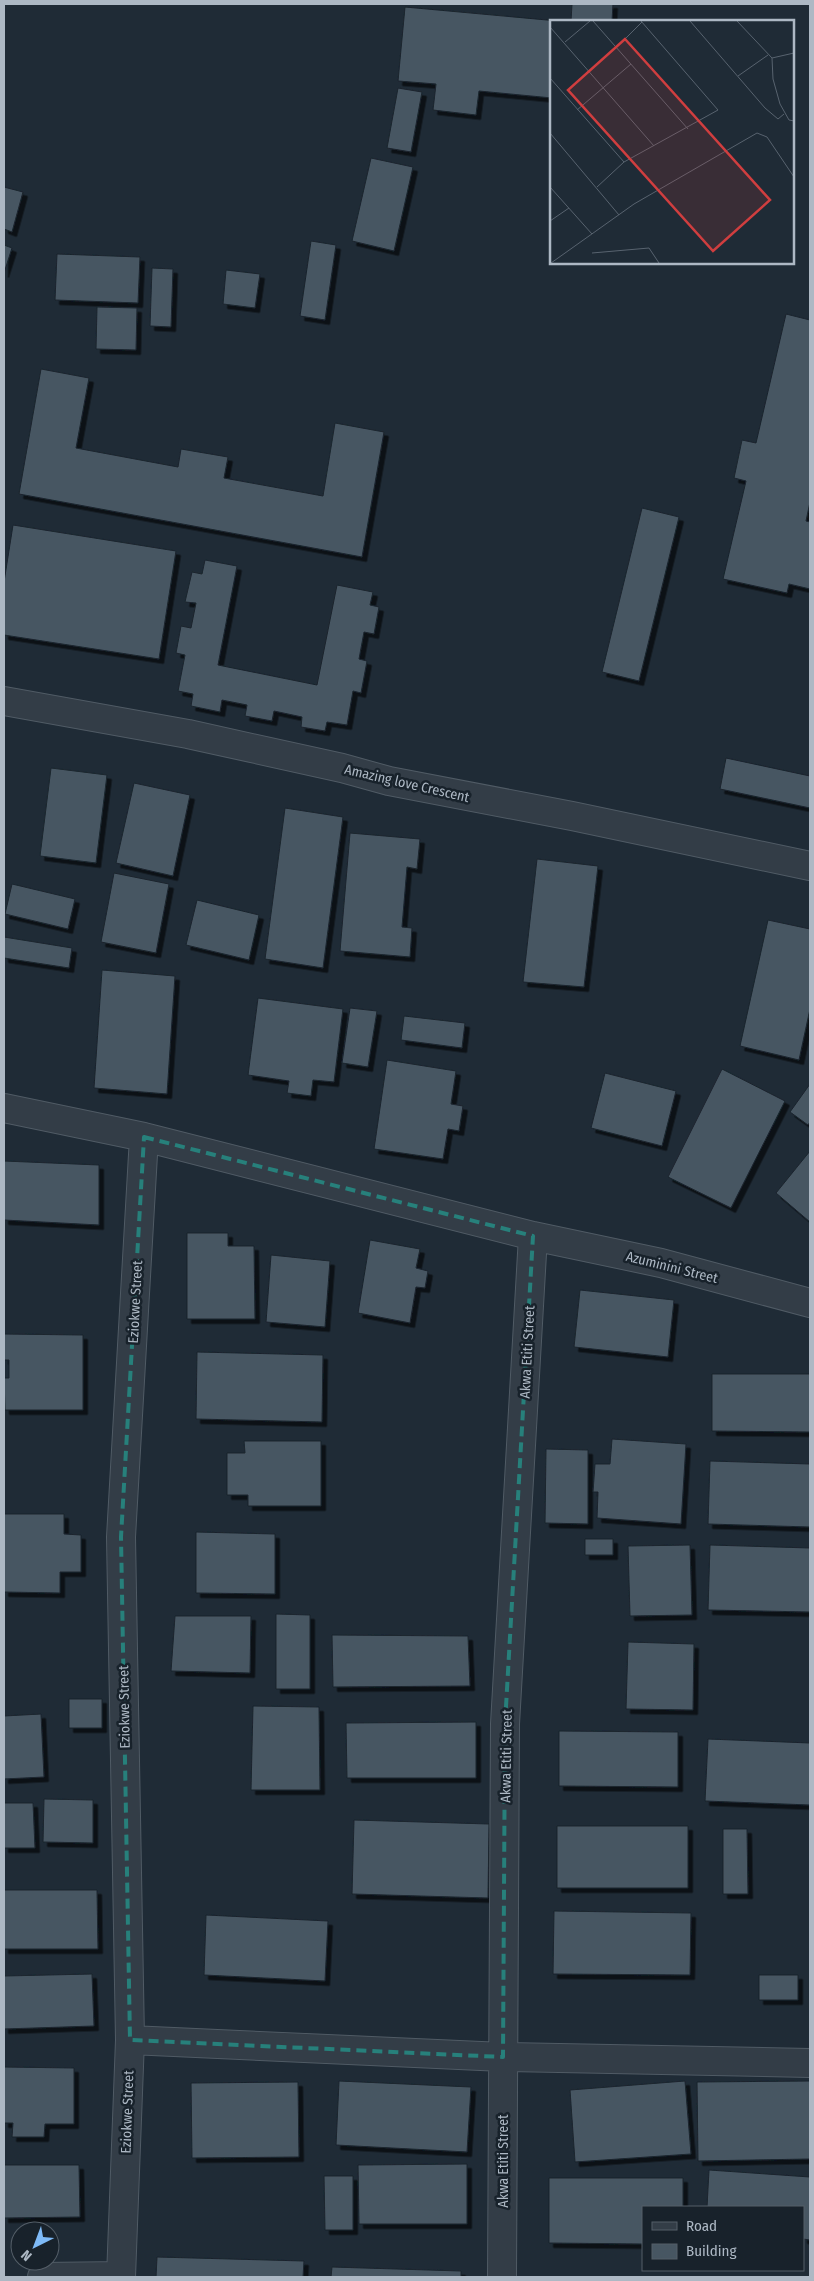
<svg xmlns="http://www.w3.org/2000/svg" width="814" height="2281" font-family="'Fira Sans Condensed',sans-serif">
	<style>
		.building { fill: #475662; stroke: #1a242d; filter: url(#shadow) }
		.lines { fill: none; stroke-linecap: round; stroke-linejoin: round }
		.street-casing { stroke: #505b65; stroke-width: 30 }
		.street { stroke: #333d47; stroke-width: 28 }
		.marked { fill: none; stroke: #27807b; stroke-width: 4; stroke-dasharray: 10 6; stroke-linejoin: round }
		.labels { text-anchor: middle; stroke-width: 5; stroke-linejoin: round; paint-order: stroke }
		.street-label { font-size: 14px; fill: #adb8c4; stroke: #18222b }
		.inset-road { fill: none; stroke: #58636f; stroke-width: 1 }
		.view { fill: #d03e3f; fill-opacity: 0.15; stroke: #d03e3f; stroke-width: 2.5 }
		.inset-edge { fill: none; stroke: #adb8c4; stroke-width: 2.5 }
	</style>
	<defs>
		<filter id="shadow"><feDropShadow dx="4.5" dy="4.5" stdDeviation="0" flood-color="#0009"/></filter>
	</defs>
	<rect width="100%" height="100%" fill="#1f2b36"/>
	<path class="building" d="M572,4H613L612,21H571Z
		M405,7L558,21H552V98L479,91L476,115L433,110L436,84L398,81Z
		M398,88L422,92L411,152L387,148Z
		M371,158L413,167L394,251L352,241Z
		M4,187L23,192L12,232L4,229Z
		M311,241L336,245L325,320L300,316Z
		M4,245L12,248L4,273Z
		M57,254L140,257L138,303L55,300Z
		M152,268L173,269L171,327L150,326Z
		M226,270L260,274L255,308L223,304Z
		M97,307L137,308L136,350L96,349Z
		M786,314L810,320V502L806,521L810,522V589L789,584L787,593L723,579L746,481L734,478L742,440L756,443Z
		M41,369L89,378L76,448L178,467L181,449L228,457L224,478L323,496L335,423L384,432L362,557L19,494Z
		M642,508L679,517L639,681L602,672Z
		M13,525L176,551L159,659L4,635V582Z
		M205,560L237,566L218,665L317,685L337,585L373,592L370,605L379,607L374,634L364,632L359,659L367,661L361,693L353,691L347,725L327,722L325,731L301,727L302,717L274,711L272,721L245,716L247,705L222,700L220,712L191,706L193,694L178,691L185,655L176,653L181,626L191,628L196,603L185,602L192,572L202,574Z
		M726,758L810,776V808L720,789Z
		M51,768L107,775L96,863L40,856Z
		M134,783L190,795L173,876L116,863Z
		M285,808L343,817L323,968L265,959Z
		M350,833L420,839L417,869L407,867L402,927L412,928L410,957L340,951Z
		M537,859L598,866L584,987L523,982Z
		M114,873L169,884L156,953L101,942Z
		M12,884L75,899L68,929L5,914Z
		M197,900L259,915L249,960L186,945Z
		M768,920L810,929V1009L799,1060L740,1046Z
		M4,937L72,948L69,968L4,958Z
		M102,970L175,976L167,1094L94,1088Z
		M258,998L343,1009L334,1082L313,1080L311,1096L287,1093L289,1081L248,1075Z
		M350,1008L377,1011L368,1067L342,1063Z
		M404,1016L465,1023L462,1048L401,1040Z
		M387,1060L456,1071L451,1104L463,1106L459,1131L448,1129L443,1159L374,1149Z
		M722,1069L785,1101L731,1208L668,1177Z
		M605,1073L676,1091L662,1146L591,1128Z
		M810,1084V1122L808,1125L790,1112Z
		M810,1151V1222L776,1193Z
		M4,1161L99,1165V1225L4,1220Z
		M187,1233H228V1246H254L255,1319H187Z
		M370,1240L420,1249L416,1268L428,1271L425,1288L416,1287L410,1323L358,1313Z
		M271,1255L330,1261L325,1327L266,1322Z
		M580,1290L674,1300L668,1357L574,1347Z
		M4,1334L83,1335V1410H5L4,1378H9V1360H4Z
		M197,1352L323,1355L322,1422L196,1419Z
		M712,1374H810V1432L712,1431Z
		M612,1439L686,1444L681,1524L597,1518L598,1492H593L595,1464H610Z
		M244,1441H321V1506H248V1495H227V1453H245Z
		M546,1449L588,1450V1524L545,1523Z
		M710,1461L810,1464V1527L708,1524Z
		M4,1514H64V1534L81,1535V1572H60V1593L4,1592Z
		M196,1532L275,1534V1594L196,1593Z
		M585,1539H613V1555H585Z
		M690,1545L692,1615L630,1616L628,1546Z
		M710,1545L810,1548V1612L708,1610Z
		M276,1614L310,1615V1689H276Z
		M175,1616H251L250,1673L171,1671Z
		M332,1635L468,1636L470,1686L333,1687Z
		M628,1642L694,1644L693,1710L626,1709Z
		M69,1699H102V1728H69Z
		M253,1706L319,1707L320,1790H251Z
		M41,1714L44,1777L4,1779V1716Z
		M476,1722V1778H347L346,1723Z
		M559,1731L678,1732V1787L559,1786Z
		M708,1739L810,1743V1805L705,1801Z
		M44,1799L93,1800V1843L43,1842Z
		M4,1803H33L35,1848H4Z
		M354,1820L489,1824L488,1898L352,1894Z
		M557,1826H688V1888H557Z
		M723,1829H747L748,1894H723Z
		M4,1890H97L98,1949H4Z
		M554,1911L691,1913L690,1975L553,1974Z
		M206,1915L328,1921L325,1981L204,1975Z
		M92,1974L94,2026L4,2029V1976Z
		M759,1975H798V2000H759Z
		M4,2067L74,2068V2124H45L44,2137H12L13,2123H4Z
		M339,2081L471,2087L467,2152L336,2145Z
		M685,2081L691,2154L575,2162L570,2090Z
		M810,2081V2159L698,2161L697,2082Z
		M298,2082L299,2157L192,2158L191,2083Z
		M467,2164V2224H359L358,2165Z
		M4,2165H79L80,2217L4,2218Z
		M709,2170L810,2177V2240L803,2239V2207H707Z
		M324,2176H353V2230H325Z
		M549,2178H683V2207H643V2244L549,2243Z
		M157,2257L304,2261L303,2277H156Z
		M332,2267L461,2271V2277H331Z"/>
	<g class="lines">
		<defs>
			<path id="street" d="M4,701L188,734L342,768L389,781L572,816L810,866
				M4,1108L144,1137L533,1236L661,1263L810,1303
				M130,2040L503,2057L810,2063
				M42,2277L121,2276
				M121,2277L130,2040L121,1537L144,1137
				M502,2277L505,1724L533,1236"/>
		</defs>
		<use href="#street" class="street-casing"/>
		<use href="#street" class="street"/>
	</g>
	<path class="marked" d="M144,1137L533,1236L505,1724L503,2057L130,2040L121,1537Z"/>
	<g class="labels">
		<g class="street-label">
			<text transform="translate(407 783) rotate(13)" y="5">Amazing love Crescent</text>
			<text transform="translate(672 1267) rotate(14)" y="5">Azuminini Street</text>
			<text transform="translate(135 1302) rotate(-87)" y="5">Eziokwe Street</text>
			<text transform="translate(527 1352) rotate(-87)" y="5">Akwa Etiti Street</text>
			<text transform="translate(124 1707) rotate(-91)" y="5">Eziokwe Street</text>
			<text transform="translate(506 1756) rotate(-89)" y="5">Akwa Etiti Street</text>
			<text transform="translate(127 2112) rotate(-88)" y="5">Eziokwe Street</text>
			<text transform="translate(503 2161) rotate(-90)" y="5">Akwa Etiti Street</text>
		</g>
	</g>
	<g transform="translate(550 20)">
		<rect width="244" height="244" fill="#1f2b36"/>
		<path class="inset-road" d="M43,1L138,109M140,1L215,88L228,99L234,94M187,1L222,38L244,33M0,7L104,126M15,22L40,1M67,27L92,2M222,38L223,59L230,84L239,100L244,101M188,56L218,35M0,58L74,142L168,90L91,1M27,90L81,44M0,113L69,195M0,167L42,214M47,167L74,142M0,201L19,188M42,233L99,228L109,243M1,243L84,184L207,113L217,117L244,157"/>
		<path class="view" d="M75,19L220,180L163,231L18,70Z"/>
		<rect width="244" height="244" class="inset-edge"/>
	</g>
	<rect width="814" height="2281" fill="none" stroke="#adb8c4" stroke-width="10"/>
	<rect x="642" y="2206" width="162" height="65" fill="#18222b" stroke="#545e68"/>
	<rect x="652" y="2222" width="25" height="8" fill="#333d47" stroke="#545e68"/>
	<text x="686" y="2231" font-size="15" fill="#adb8c4">Road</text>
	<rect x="652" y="2244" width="25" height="15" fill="#475662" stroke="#545e68"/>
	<text x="686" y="2256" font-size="15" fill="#adb8c4">Building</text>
	<g transform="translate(35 2246) rotate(222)"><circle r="24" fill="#18222b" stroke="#545e68"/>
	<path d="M0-4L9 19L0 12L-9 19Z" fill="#7ebaf7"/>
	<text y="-8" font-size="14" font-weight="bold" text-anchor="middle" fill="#adb8c4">N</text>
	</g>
</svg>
